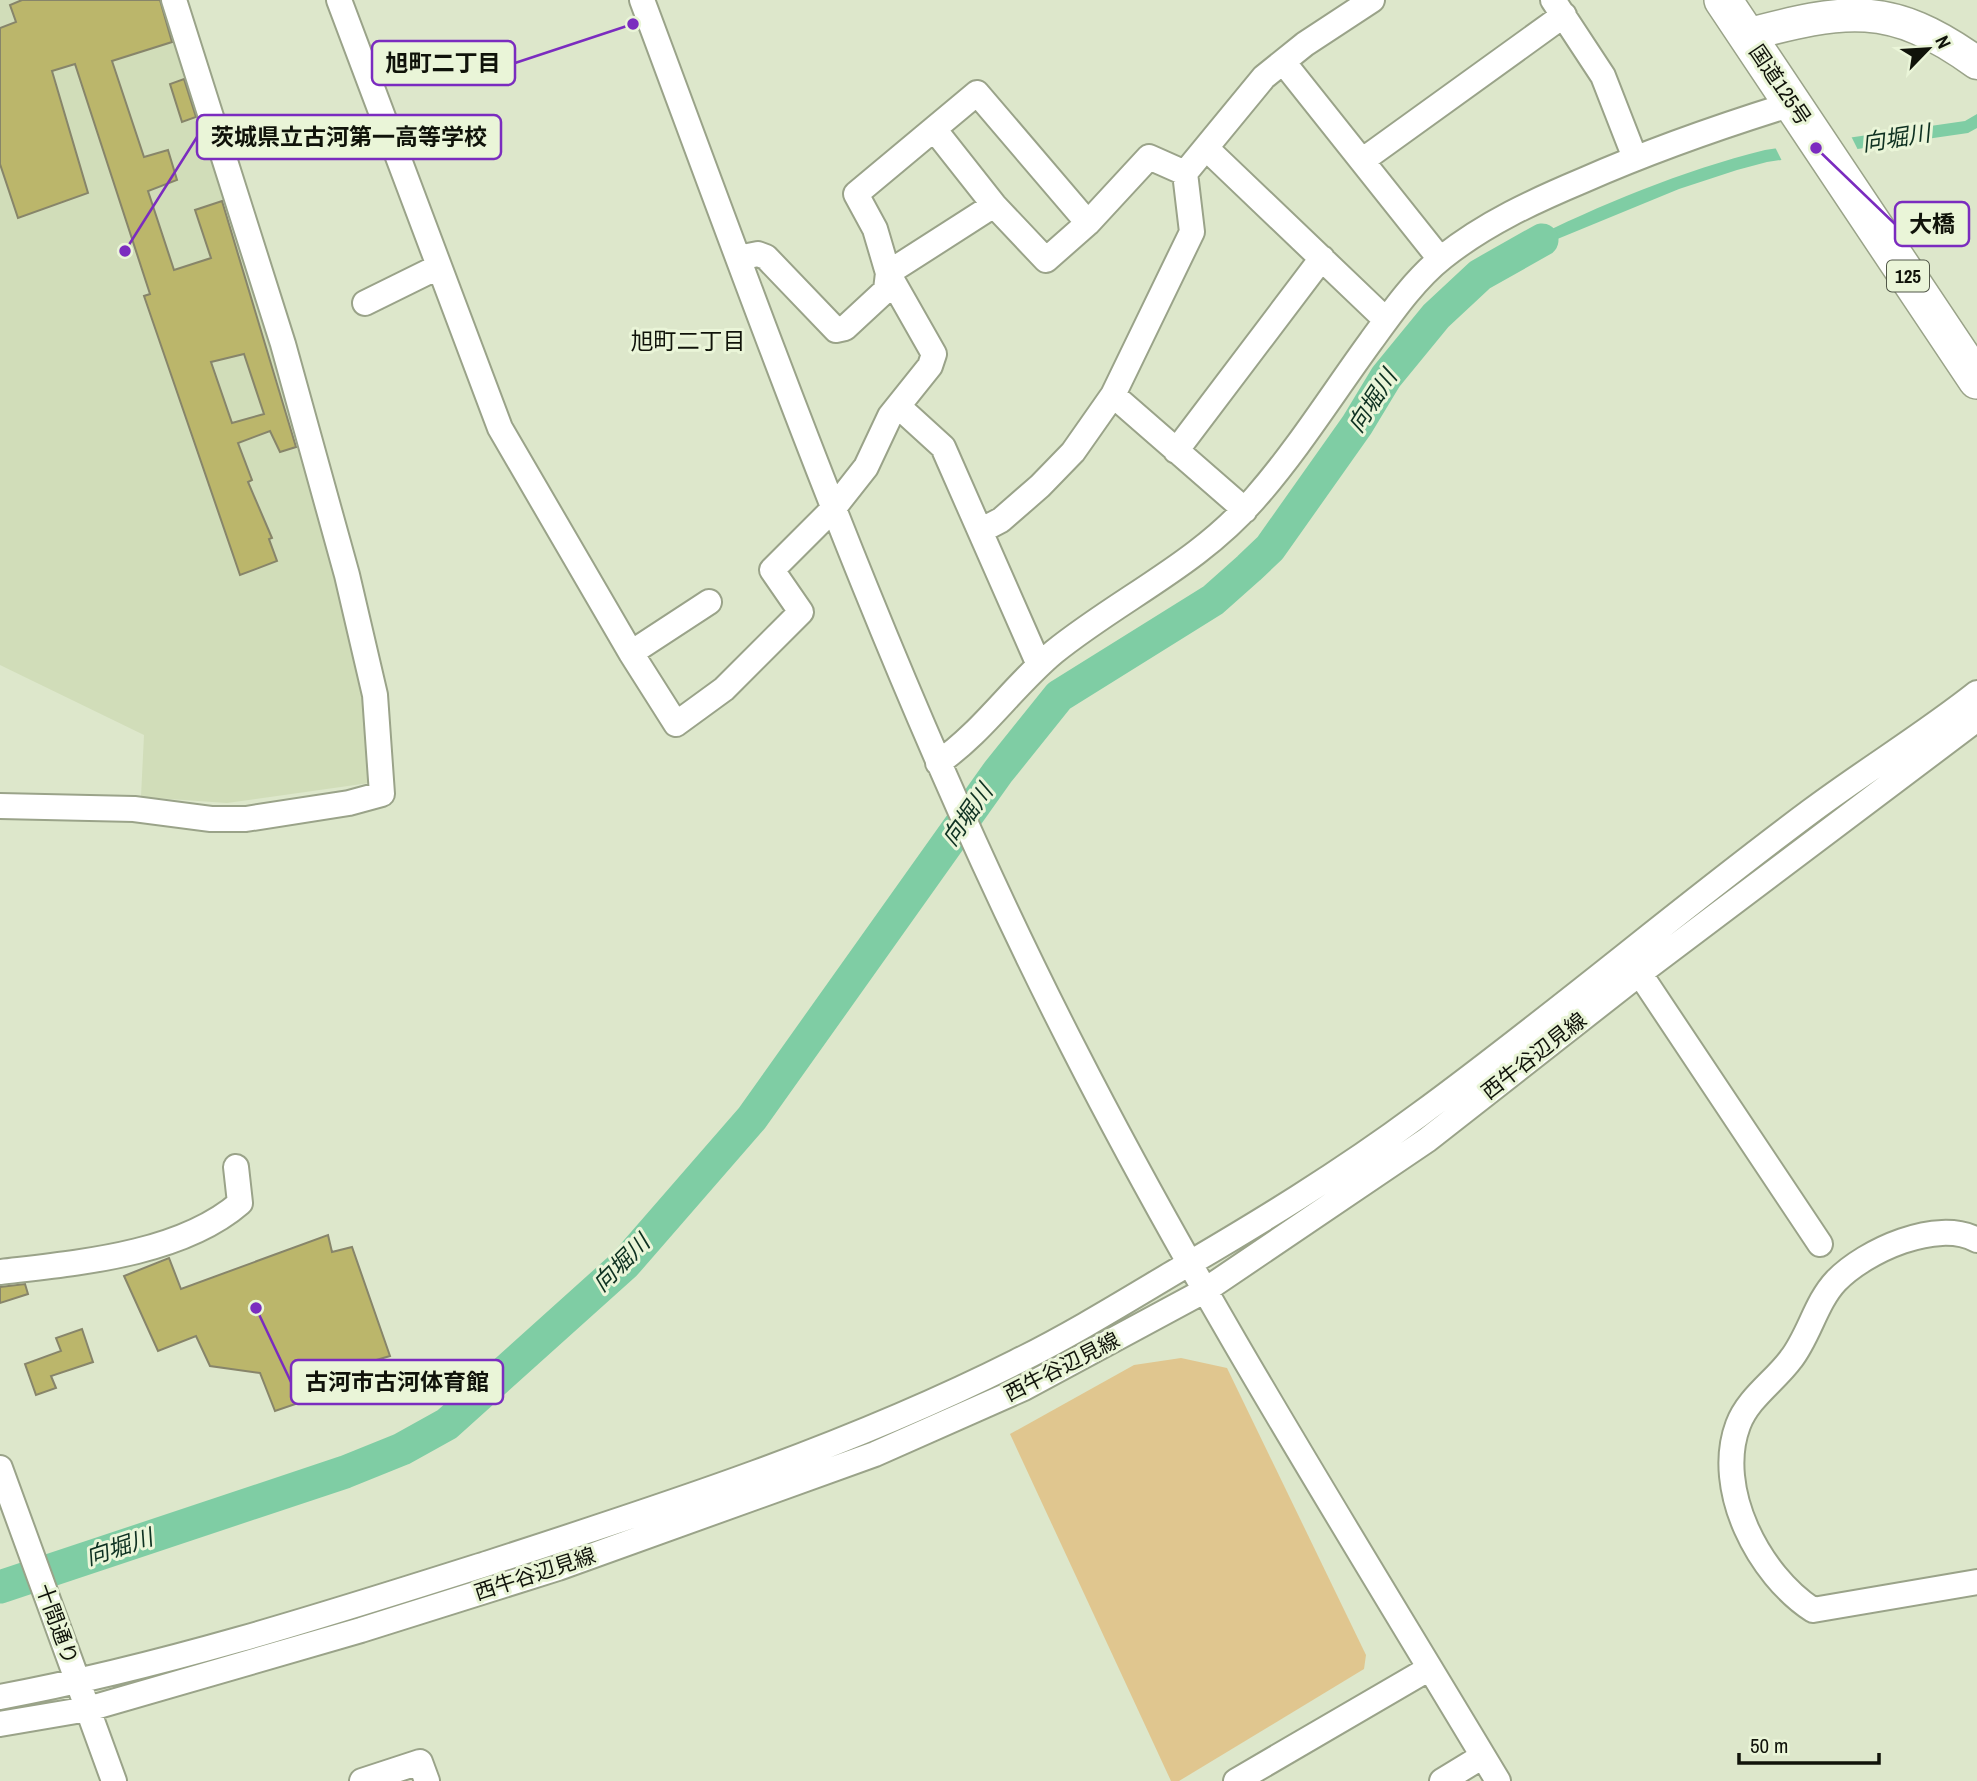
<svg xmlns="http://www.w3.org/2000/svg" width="1977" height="1781" font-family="'Archivo Narrow','Noto Sans JP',sans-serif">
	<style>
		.built { fill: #d1ddb9 }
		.green { fill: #e0c68f }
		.water { fill: #7fcda4 }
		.pier { fill: #dde7cb }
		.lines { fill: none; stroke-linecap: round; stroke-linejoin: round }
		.river { stroke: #7fcda4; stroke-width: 33 }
		.building { fill: #bbb66b; stroke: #87856a; stroke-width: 2; fill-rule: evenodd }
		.minor-casing { stroke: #9aa389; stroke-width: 28 }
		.major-casing { stroke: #9aa389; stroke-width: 35 }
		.highway-casing { stroke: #9aa389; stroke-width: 40 }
		.minor { stroke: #fff; stroke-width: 24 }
		.major { stroke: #fff; stroke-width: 32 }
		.highway { stroke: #fff; stroke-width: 37 }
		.labels { text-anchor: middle; stroke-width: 6; stroke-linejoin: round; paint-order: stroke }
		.shield { fill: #eaf5d8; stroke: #515748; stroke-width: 2 }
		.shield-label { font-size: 19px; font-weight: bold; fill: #10130a }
		.street-label { font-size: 21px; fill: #10130a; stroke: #eaf5d8 }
		.water-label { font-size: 23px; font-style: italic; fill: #0e3121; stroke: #eaf5d8 }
		.neighbourhood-label { font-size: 23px; fill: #10130a; stroke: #eaf5d8 }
		.leader { fill: none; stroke: #7b2cbf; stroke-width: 2.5 }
		.callout-dot { fill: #7b2cbf; stroke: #eaf5d8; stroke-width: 2.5 }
		.callout { fill: #eaf5d8; stroke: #7b2cbf; stroke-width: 2.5 }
		.callout-label { font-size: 23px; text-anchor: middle; font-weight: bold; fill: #10130a }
	</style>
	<rect width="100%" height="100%" fill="#dde7cb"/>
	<path class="built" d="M0,0H171L364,669L369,783L227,803L141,797L144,735L0,665Z"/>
	<path class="green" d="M1181,1358L1227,1368L1366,1655L1364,1669L1179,1781H1171L1010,1434L1134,1365Z"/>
	<path class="water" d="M1977,114V128L1968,133L1767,162L1737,170L1679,189L1555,240L1505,266L1499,255C1583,212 1673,173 1765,150L1965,121Z"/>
	<path class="pier" d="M1850,134L1859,152L1783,163L1774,145Z"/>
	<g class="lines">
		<path class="river" d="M0,1587L345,1472L402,1449L447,1424L625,1264L752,1118L998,772L1059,696L1213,600L1249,568L1270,548L1357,425L1386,377L1436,316L1480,275L1542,240"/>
	</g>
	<path class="building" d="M22,0H160L172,42L112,61L144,157L168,150L177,180L148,191L174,270L211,258L195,210L222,201L296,447L280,452L270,431L238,443L252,480L248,482L272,538L269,539L277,561L240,575L144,296L150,294L75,64L52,71L88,193L18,218L0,164V28L16,22L10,5ZM244,354L264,414L232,423L211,362Z
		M184,79L196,117L182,122L170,84Z
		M328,1235L332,1252L352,1247L390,1356L373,1361L377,1376L275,1411L260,1373L210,1366L196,1336L158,1351L124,1276L169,1258L181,1289Z
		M25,1284L28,1294L0,1303V1287Z
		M82,1329L93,1362L51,1376L56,1388L36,1395L25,1364L61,1351L56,1338Z"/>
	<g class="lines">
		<defs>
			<path id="minor" d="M339,0L500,428L631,653L676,724L724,689L801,612L772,570L833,509L866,467L890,416L930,366L934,354L888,273L875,229L856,194L977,93L1088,223
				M642,0C774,354 901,712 1074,1049C1202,1300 1353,1539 1498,1781
				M1553,0L1603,76L1635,158
				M1284,63L1440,259
				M934,129L994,205L1046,260L1088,223L1149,157L1185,173L1264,77L1305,44L1372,0
				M1206,148L1386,320
				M1363,160L1564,15
				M738,258L758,254L766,257L836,330L845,328L886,290L888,273L994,205
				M365,303L438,267
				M1113,395L1245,510
				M898,406L943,447L1039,665
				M1176,451L1322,258
				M980,531L1001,520L1040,486L1073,452L1113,395L1192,232L1185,173
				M631,653L709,602
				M938,763C983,732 1013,686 1054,652C1121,598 1199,564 1256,497C1298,449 1333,393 1371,341C1392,312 1415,279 1443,257C1486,223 1534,201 1584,180C1652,150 1721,126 1792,104
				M0,806L134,809L211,819H246L349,803L382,794L375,695L347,575L283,344L174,0
				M1630,959L1820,1244
				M1977,1240C1937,1218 1865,1251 1836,1281C1816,1302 1809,1336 1791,1359C1775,1381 1748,1398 1738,1425C1714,1489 1759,1575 1813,1610L1977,1582
				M0,1272C76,1263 180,1255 240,1203L236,1167
				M0,1468L114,1781
				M0,1697C166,1666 328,1614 489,1563C668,1505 847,1447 1016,1362C1069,1336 1121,1304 1173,1273C1257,1224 1341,1173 1419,1115C1553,1017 1679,909 1811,811C1866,770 1924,735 1977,693
				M0,1724L88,1709L361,1630L558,1568L875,1454L1024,1388L1204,1291L1427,1140L1640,973L1977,719
				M362,1781L420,1762L427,1781
				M1236,1781L1430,1668
				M1442,1781L1483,1756"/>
			<path id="major" d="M1746,35C1845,9 1890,0 1977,63"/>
			<path id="highway" d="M1723,0L1977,380"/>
		</defs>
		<use href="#minor" class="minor-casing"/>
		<use href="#major" class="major-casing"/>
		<use href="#highway" class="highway-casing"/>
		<use href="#minor" class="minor"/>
		<use href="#major" class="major"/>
		<use href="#highway" class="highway"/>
	</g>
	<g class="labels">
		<rect class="shield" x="1887" y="260.5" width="42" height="31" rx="5"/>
		<g class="shield-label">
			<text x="1908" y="283">125</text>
		</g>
		<g class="street-label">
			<text transform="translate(1780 85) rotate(56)" y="7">国道125号</text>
			<text transform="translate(1534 1056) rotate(-38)" y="7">西牛谷辺見線</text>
			<text transform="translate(1062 1367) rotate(-27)" y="7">西牛谷辺見線</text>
			<text transform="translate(535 1574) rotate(-18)" y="7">西牛谷辺見線</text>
			<text transform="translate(57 1624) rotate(70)" y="7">十間通り</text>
		</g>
		<g class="water-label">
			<text transform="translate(1896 138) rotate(-9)" y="8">向堀川</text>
			<text transform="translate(1372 401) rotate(-57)" y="8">向堀川</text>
			<text transform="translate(967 815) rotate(-55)" y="8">向堀川</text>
			<text transform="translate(621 1263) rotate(-45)" y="8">向堀川</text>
			<text transform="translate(119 1547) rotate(-18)" y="8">向堀川</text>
		</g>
		<g class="neighbourhood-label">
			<text x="688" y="349">旭町二丁目</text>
		</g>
	</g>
	<path class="leader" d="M633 24L515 63M125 251L197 137M1816 148L1895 224M256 1308L291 1382"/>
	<g class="callout-dot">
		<circle cx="633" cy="24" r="7"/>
		<circle cx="125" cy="251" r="7"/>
		<circle cx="1816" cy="148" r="7"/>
		<circle cx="256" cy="1308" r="7"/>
	</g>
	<g class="callout">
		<rect x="372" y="41" width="143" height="44" rx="7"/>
		<rect x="197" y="115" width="304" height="44" rx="7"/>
		<rect x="1895" y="202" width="74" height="44" rx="7"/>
		<rect x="291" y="1360" width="212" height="44" rx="7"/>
	</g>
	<g class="callout-label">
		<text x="443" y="71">旭町二丁目</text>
		<text x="349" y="145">茨城県立古河第一高等学校</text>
		<text x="1932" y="232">大橋</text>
		<text x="397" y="1390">古河市古河体育館</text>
	</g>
	<g transform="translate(1928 49) rotate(65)" stroke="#eaf5d8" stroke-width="5" paint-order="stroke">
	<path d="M0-5L12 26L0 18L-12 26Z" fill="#10130a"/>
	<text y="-10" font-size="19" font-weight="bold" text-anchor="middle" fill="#10130a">N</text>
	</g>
	<path d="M1739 1753v10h140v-10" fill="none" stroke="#10130a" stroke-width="3.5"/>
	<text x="1750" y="1753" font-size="21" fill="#10130a" stroke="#eaf5d8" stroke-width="5" paint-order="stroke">50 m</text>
</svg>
